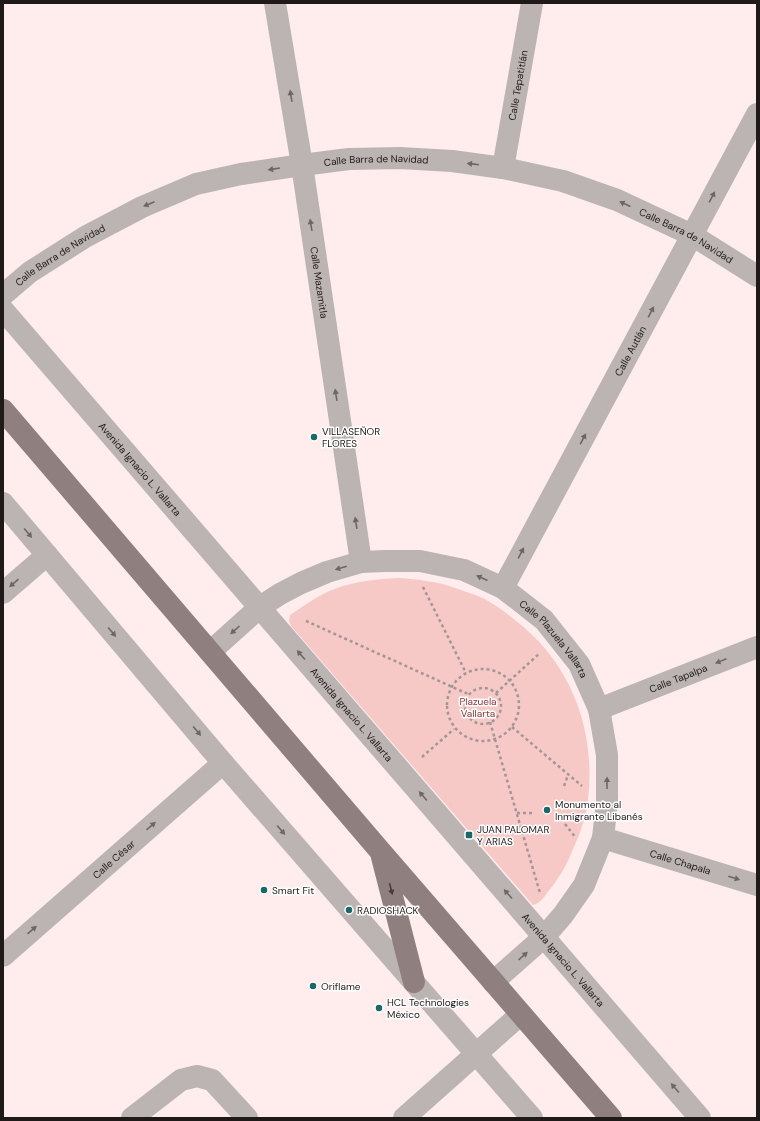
<svg xmlns="http://www.w3.org/2000/svg" width="760" height="1121" font-family="'DM Sans',sans-serif">
	<style>
		.green { fill: #f6c9c7 }
		.lines { fill: none; stroke-linecap: round; stroke-linejoin: round }
		.path { stroke: #a39796; stroke-width: 2.5; stroke-dasharray: 3 3; stroke-linecap: butt }
		.minor { stroke: #bcb4b3; stroke-width: 22 }
		.major { stroke: #8f807f; stroke-width: 22 }
		.oneway { fill: #6e6666 }
		.oneway2 { fill: #473d3d }
		.poi-dot { fill: #1c6866; stroke: #fff; stroke-width: 1.5 }
		.labels { text-anchor: middle; stroke-width: 3; stroke-linejoin: round; paint-order: stroke }
		.street-label { font-size: 10px; fill: #201919; stroke: #fff }
		.poi-label { font-size: 10px; fill: #201919; stroke: #fff; text-anchor: start }
		.park-label { font-size: 10px; fill: #8d3538; stroke: #fff }
	</style>
	<rect width="100%" height="100%" fill="#feedec"/>
	<path class="green" d="M399,578C408,579 417,579 426,581C444,583 461,590 478,596C492,602 504,611 516,621C572,664 596,731 588,800C586,817 580,834 573,849C567,865 558,880 547,893C545,896 542,900 539,902C537,904 535,904 533,905L291,626L289,621L290,615C305,605 320,594 337,588C357,581 378,579 399,578Z"/>
	<g class="lines">
		<path class="path" d="M423,587L466,673
			M306,621L468,694
			M447 705a36 36 0 1 1 72 0a36 36 0 1 1-72 0Z
			M465 706a18 18 0 1 1 36 0a18 18 0 1 1-36 0Z
			M496,693L540,653
			M490,722L540,893
			M512,727L582,786
			M422,757L454,729
			M564,786L568,775
			M517,813H533
			M565,824L576,838"/>
		<g class="minor">
			<path id="s1" d="M275,3L302,165L361,562"/>
			<path id="s2" d="M503,168L532,3"/>
			<path id="s3" d="M3,295L30,272L85,237L142,207L196,184L241,174L302,165L349,159L400,158L452,161L503,168L563,181L617,200L692,235L757,276"/>
			<path id="s4" d="M3,310L700,1118"/>
			<path d="M3,503L223,763L532,1118"/>
			<path id="s5" d="M503,588L757,114"/>
			<path d="M3,593L47,555"/>
			<path id="s6" d="M210,652L260,607L280,594L301,583L327,572L361,562L385,561H420L464,570L503,588L544,620L579,664L599,709L607,755V802L603,838L584,885L563,915L544,937L493,982"/>
			<path id="s7" d="M599,709L757,647"/>
			<path id="s8" d="M603,838L757,885"/>
			<path id="s9" d="M3,956L223,763"/>
			<path d="M132,1118L181,1080L197,1076L212,1080L247,1118"/>
			<path d="M404,1118L521,1014"/>
		</g>
		<path class="major" d="M3,410L381,852L611,1118
			M382,857L414,982"/>
	</g>
	<defs><path id="oneway-solid" d="M-6-.8H1V-3.2L6.5 0L1 3.2V.8H-6Z"/></defs>
	<g class="oneway">
		<use href="#oneway-solid" transform="translate(291 96) rotate(-99)"/>
		<use href="#oneway-solid" transform="translate(473 164) rotate(-173)"/>
		<use href="#oneway-solid" transform="translate(274 169) rotate(171)"/>
		<use href="#oneway-solid" transform="translate(712 197) rotate(-62)"/>
		<use href="#oneway-solid" transform="translate(149 204) rotate(157)"/>
		<use href="#oneway-solid" transform="translate(625 204) rotate(-155)"/>
		<use href="#oneway-solid" transform="translate(311 225) rotate(-99)"/>
		<use href="#oneway-solid" transform="translate(651 312) rotate(-62)"/>
		<use href="#oneway-solid" transform="translate(336 395) rotate(-99)"/>
		<use href="#oneway-solid" transform="translate(583 439) rotate(-62)"/>
		<use href="#oneway-solid" transform="translate(356 523) rotate(-99)"/>
		<use href="#oneway-solid" transform="translate(28 533) rotate(50)"/>
		<use href="#oneway-solid" transform="translate(521 553) rotate(-62)"/>
		<use href="#oneway-solid" transform="translate(341 568) rotate(164)"/>
		<use href="#oneway-solid" transform="translate(482 578) rotate(-156)"/>
		<use href="#oneway-solid" transform="translate(14 583) rotate(139)"/>
		<use href="#oneway-solid" transform="translate(235 630) rotate(138)"/>
		<use href="#oneway-solid" transform="translate(112 632) rotate(50)"/>
		<use href="#oneway-solid" transform="translate(301 655) rotate(-131)"/>
		<use href="#oneway-solid" transform="translate(721 661) rotate(158)"/>
		<use href="#oneway-solid" transform="translate(197 731) rotate(50)"/>
		<use href="#oneway-solid" transform="translate(607 783) rotate(-90)"/>
		<use href="#oneway-solid" transform="translate(423 796) rotate(-131)"/>
		<use href="#oneway-solid" transform="translate(151 826) rotate(-41)"/>
		<use href="#oneway-solid" transform="translate(281 830) rotate(49)"/>
		<use href="#oneway-solid" transform="translate(734 878) rotate(17)"/>
		<use href="#oneway-solid" transform="translate(508 894) rotate(-131)"/>
		<use href="#oneway-solid" transform="translate(32 930) rotate(-41)"/>
		<use href="#oneway-solid" transform="translate(523 956) rotate(-42)"/>
		<use href="#oneway-solid" transform="translate(675 1088) rotate(-131)"/>
	</g>
	<use class="oneway2" href="#oneway-solid" transform="translate(391 889) rotate(76)"/>
	<g class="poi-dot">
		<circle cx="314" cy="437" r="4"/>
		<circle cx="547" cy="810" r="4"/>
		<rect x="465" y="831" width="8" height="8" rx="2"/>
		<circle cx="264" cy="890" r="4"/>
		<circle cx="349" cy="910" r="4"/>
		<circle cx="313" cy="986" r="4"/>
		<circle cx="379" cy="1008" r="4"/>
	</g>
	<g class="labels">
		<g class="street-label">
			<text dy="4" stroke="none"><textPath href="#s2" startOffset="84">Calle Tepatitlán</textPath></text>
			<text dy="4" stroke="none"><textPath href="#s3" startOffset="406">Calle Barra de Navidad</textPath></text>
			<text dy="4" stroke="none"><textPath href="#s3" startOffset="730">Calle Barra de Navidad</textPath></text>
			<text dy="4" stroke="none"><textPath href="#s3" startOffset="70">Calle Barra de Navidad</textPath></text>
			<text dy="4" stroke="none"><textPath href="#s1" startOffset="283">Calle Mazamitla</textPath></text>
			<text dy="4" stroke="none"><textPath href="#s5" startOffset="269">Calle Autlán</textPath></text>
			<text dy="4" stroke="none"><textPath href="#s4" startOffset="210">Avenida Ignacio L. Vallarta</textPath></text>
			<text dy="4" stroke="none"><textPath href="#s6" startOffset="398">Calle Plazuela Vallarta</textPath></text>
			<text dy="4" stroke="none"><textPath href="#s7" startOffset="85">Calle Tapalpa</textPath></text>
			<text dy="4" stroke="none"><textPath href="#s4" startOffset="534">Avenida Ignacio L. Vallarta</textPath></text>
			<text dy="4" stroke="none"><textPath href="#s9" startOffset="147">Calle César</textPath></text>
			<text dy="4" stroke="none"><textPath href="#s8" startOffset="81">Calle Chapala</textPath></text>
			<text dy="4" stroke="none"><textPath href="#s4" startOffset="858">Avenida Ignacio L. Vallarta</textPath></text>
		</g>
		<g class="poi-label">
			<text x="322" y="435">VILLASEÑOR<tspan x="322" dy="12">FLORES</tspan></text>
			<text x="555" y="808">Monumento al<tspan x="555" dy="12">Inmigrante Libanés</tspan></text>
			<text x="477" y="833">JUAN PALOMAR<tspan x="477" dy="12">Y ARIAS</tspan></text>
			<text x="272" y="894">Smart Fit</text>
			<text x="357" y="914">RADIOSHACK</text>
			<text x="321" y="990">Oriflame</text>
			<text x="387" y="1006">HCL Technologies<tspan x="387" dy="12">México</tspan></text>
		</g>
		<g class="park-label">
			<text x="478" y="705">Plazuela<tspan x="478" dy="12">Vallarta</tspan></text>
		</g>
	</g>
	<rect width="760" height="1121" fill="none" stroke="#201919" stroke-width="8"/>
</svg>
